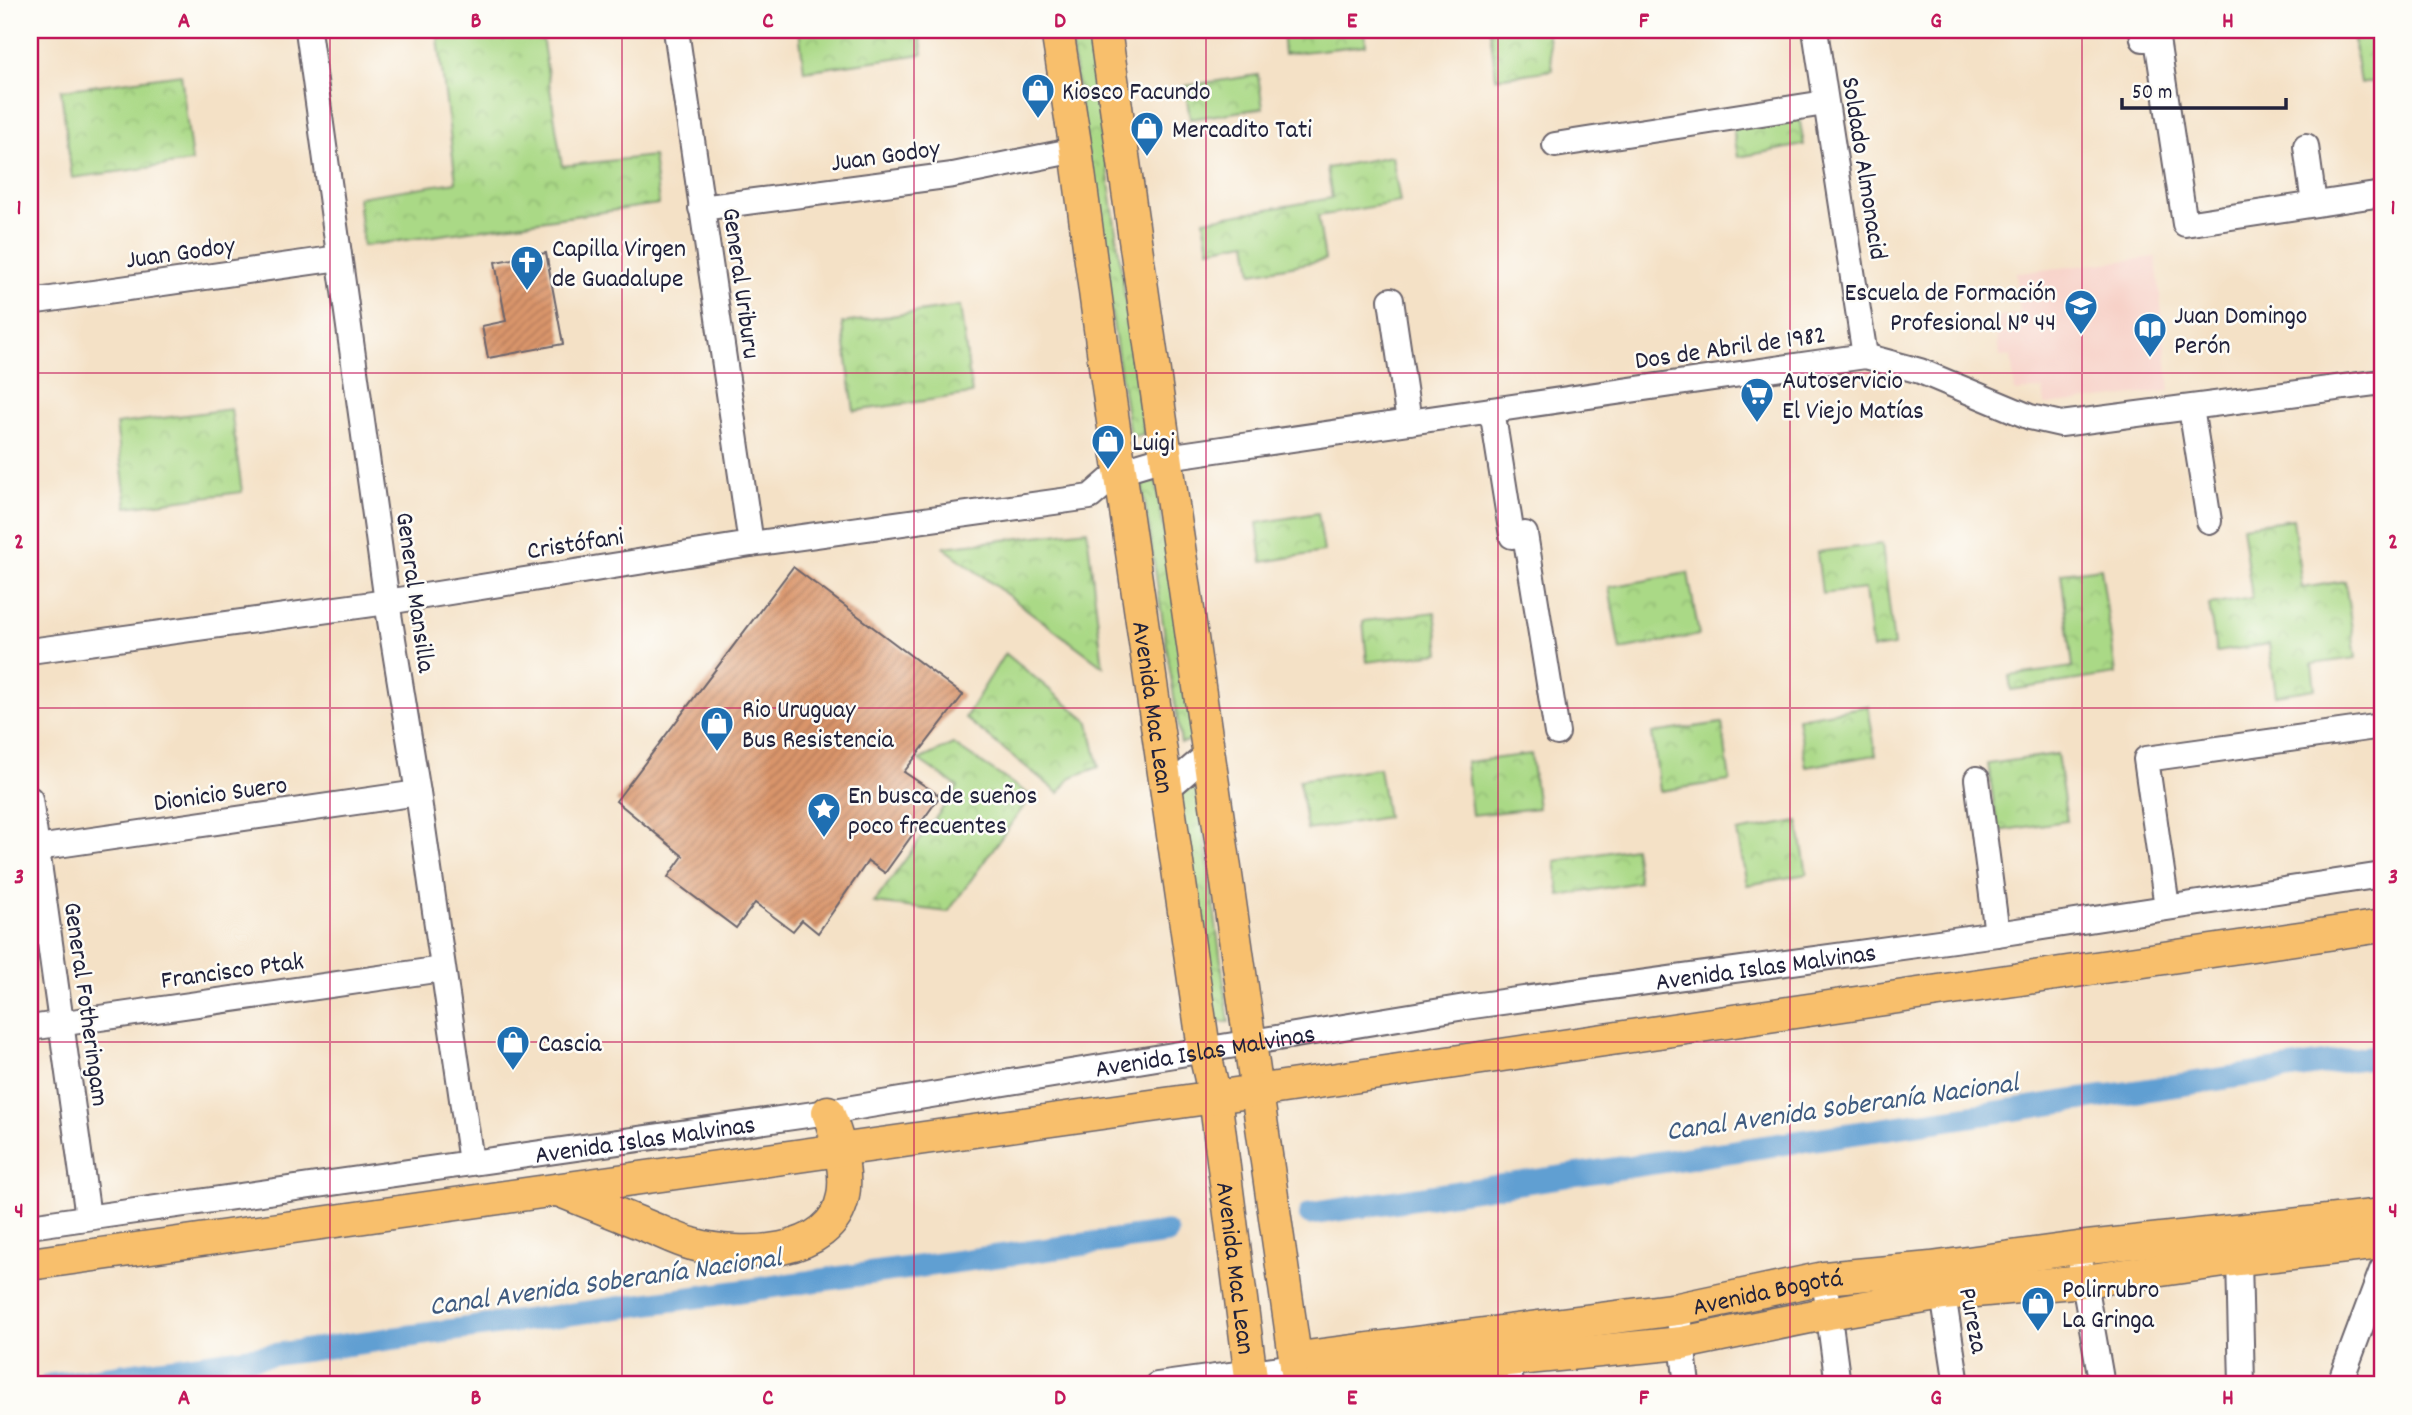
<svg xmlns="http://www.w3.org/2000/svg" width="2412" height="1415" font-family="Dekko,sans-serif">
	<style>
		.built { fill: #f7d1c8 }
		.park { fill: url(#park-crowns); stroke: #667e60; stroke-width: 2 }
		.lines { fill: none; stroke-linecap: round; stroke-linejoin: round }
		.canal { stroke: #609fd2; stroke-width: 23 }
		.building { fill: url(#building-hatch) }
		.minor-casing { stroke: #6c656c; stroke-width: 28 }
		.major-casing { stroke: #6c656c; stroke-width: 35 }
		.minor { stroke: #fff; stroke-width: 24 }
		.major { stroke: #f8bf6c; stroke-width: 32 }
		.grid { fill: none; stroke: #c2185b; stroke-width: 2; stroke-opacity: 0.55 }
		.labels { text-anchor: middle; stroke-width: 5; stroke-linejoin: round; paint-order: stroke }
		.poi-label { font-size: 26px; fill: #22223b; stroke: #fdfcf7; text-anchor: start }
		.street-label { font-size: 26px; fill: #22223b; stroke: #fdfcf7 }
		.water-label { font-size: 28px; font-style: italic; fill: #3e5a7f; stroke: #fdfcf7 }
		.neatline { fill: none; stroke: #c2185b; stroke-width: 2.5 }
		.grid-label { font-size: 23px; text-anchor: middle; font-weight: bold; fill: #c2185b }
	</style>
	<defs>
		<pattern id="park-crowns" width="20" height="18" patternUnits="userSpaceOnUse" patternTransform="scale(1.75)"><rect width="20" height="18" fill="#aad986"/><path d="M2 6a3 3 0 1 1 6 0M12 15a3 3 0 1 1 6 0" fill="none" stroke="#92ba75"/></pattern>
		<pattern id="building-hatch" width="6" height="6" patternUnits="userSpaceOnUse" patternTransform="scale(1.75)"><rect width="6" height="6" fill="#da956b"/><path d="M-1 1l2-2M0 6l6-6M5 7l2-2" fill="none" stroke="#b07959"/></pattern>
	</defs>
	<rect width="100%" height="100%" fill="#fdfcf7"/>
	<filter id="ink" filterUnits="userSpaceOnUse"><feTurbulence type="fractalNoise" baseFrequency=".0143" numOctaves="2"/><feDisplacementMap in="SourceGraphic" scale="14" xChannelSelector="R" yChannelSelector="G"/><feConvolveMatrix kernelMatrix="1 2 1 2 8 2 1 2 1" color-interpolation-filters="sRGB"/></filter>
	<filter id="wash" filterUnits="userSpaceOnUse"><feTurbulence type="fractalNoise" baseFrequency=".00686" numOctaves="4" result="noise"/><feDisplacementMap in="SourceGraphic" scale="28" xChannelSelector="R" yChannelSelector="G"/><feGaussianBlur stdDeviation="1.57" result="paint"/><feColorMatrix in="noise" values="0 0 0 0 0 0 0 0 0 0 0 0 0 0 0 0 0 1.4 0 .05"/><feComposite in="paint" operator="in"/></filter>
	<g filter="url(#wash)">
		<rect width="100%" height="100%" fill="#f4e1c6"/>
		<path class="built" d="M2156,257L2170,391L2045,405L2043,389L2015,392L2011,356L1999,357L1995,317L2020,314L2016,273Z"/>
		<path class="park" d="M480,30H541L562,166L653,156L659,204L363,246L358,197L456,182L438,38Z
			M799,30H919L923,54L804,71Z
			M1069,30H1088L1144,434L1130,437Z
			M1282,30H1365L1366,45L1284,54Z
			M1490,30H1547L1553,70L1496,78Z
			M2352,30H2382V80L2360,84Z
			M181,74L192,162L72,178L61,90Z
			M1258,75L1263,108L1190,119L1185,86Z
			M1798,111L1804,145L1738,157L1732,122Z
			M1392,156L1400,202L1318,216L1325,260L1252,273L1247,242L1209,249L1204,220L1332,198L1327,168Z
			M960,306L972,394L854,411L842,323Z
			M231,409L242,492L127,507L116,424Z
			M1156,481L1196,740L1181,743L1142,484Z
			M1318,513L1324,552L1262,562L1257,523Z
			M2293,519L2302,588L2345,581L2356,658L2312,664L2315,689L2276,695L2269,644L2216,652L2209,605L2252,598L2242,526Z
			M1087,530L1103,666L943,547Z
			M1882,544L1894,646L1872,649L1865,589L1822,594L1817,552Z
			M2101,568L2116,674L2011,690L2009,676L2073,667L2061,573Z
			M1688,573L1699,635L1620,650L1609,587Z
			M1435,612L1440,653L1367,662L1363,621Z
			M1005,653L1089,722L1099,767L1071,777L1059,793L965,718Z
			M1868,706L1876,755L1806,767L1798,718Z
			M1722,723L1730,781L1660,791L1652,733Z
			M953,744L1031,796L948,912L874,903L958,787L919,760Z
			M1531,754L1538,808L1472,815L1466,762Z
			M2057,754L2067,821L1998,831L1988,764Z
			M1379,768L1387,817L1307,830L1299,780Z
			M1198,788L1229,1022H1211L1178,792Z
			M1798,821L1807,874L1747,885L1737,832Z
			M1634,848L1639,882L1560,896L1555,861Z"/>
		<g class="lines">
			<path class="canal" d="M1310,1214L2382,1055
				M50,1385L1167,1233"/>
		</g>
		<g id="blocks">
			<path class="building" d="M546,253L563,344L488,358L482,326L506,321L495,262Z
				M793,567L963,695L904,772L940,796L885,873L868,861L818,933L802,920L793,931L755,903L736,928L668,877L683,856L616,801Z"/>
		</g>
	</g>
	<g filter="url(#ink)">
		<use href="#blocks" fill-opacity="0" stroke="#6c656c" stroke-width="2"/>
		<g class="lines">
			<defs>
				<g id="minor">
					<path d="M308,30L387,602L418,793L471,1162"/>
					<path d="M676,30L751,544"/>
					<path d="M1815,30L1865,356"/>
					<path d="M2142,30L2143,39H2157L2185,224L2382,194"/>
					<path d="M1555,145L1825,103"/>
					<path d="M2306,146L2314,204"/>
					<path d="M701,208L953,175L1076,150"/>
					<path d="M1391,300L1409,422"/>
					<path d="M30,302L339,258"/>
					<path d="M2191,408L2209,521"/>
					<path d="M1492,410L1512,536L1525,534L1557,733"/>
					<path d="M30,651L387,602L751,544L1090,497L1120,471L1167,457L1865,356L1920,371L2030,417L2061,424L2382,382"/>
					<path d="M1977,779L1997,934"/>
					<path d="M1167,789L1209,753"/>
					<path d="M30,799L88,1217"/>
					<path d="M30,849L418,793"/>
					<path d="M2167,907L2146,759L2382,726"/>
					<path d="M30,1028L442,969"/>
					<path id="s1" d="M30,1226L828,1112L1465,1007L1997,934L2382,875"/>
					<path d="M2078,1248L2102,1385"/>
					<path d="M2239,1259L2242,1385"/>
					<path d="M1824,1278L1838,1385"/>
					<path d="M1937,1280L1943,1294L1957,1385"/>
					<path d="M1678,1309L1687,1385"/>
					<path d="M1506,1344L1511,1385"/>
					<path d="M1157,1385L1296,1366"/>
					<path d="M2339,1385L2382,1270"/>
				</g>
				<g id="major">
					<path id="s2" d="M1057,30L1076,150L1106,373L1204,1049L1215,1097L1252,1385"/>
					<path d="M1105,30L1299,1385"/>
					<path d="M558,1190C588,1202 617,1214 647,1226C662,1232 677,1240 692,1244C740,1258 832,1257 843,1196C848,1169 837,1137 828,1112"/>
					<path d="M30,1264L1215,1097L2382,926"/>
					<path id="s3" d="M1296,1366L1306,1357L1678,1309L1824,1278L1931,1268L2078,1248L2382,1215"/>
					<path d="M1314,1385L1317,1383L1507,1360L1682,1343L1829,1313L1943,1294L2084,1281L2239,1259L2382,1243"/>
				</g>
			</defs>
			<use href="#minor" class="minor-casing"/>
			<use href="#major" class="major-casing"/>
			<use href="#minor" class="minor"/>
			<use href="#major" class="major"/>
		</g>
	</g>
	<path class="grid" d="M330,30V1385M622,30V1385M914,30V1385M1206,30V1385M1498,30V1385M1790,30V1385M2082,30V1385M30,373H2382M30,708H2382M30,1042H2382"/>
	<defs>
		<symbol id="shop-pin" viewBox="-11 -11 22 30"><path d="M0 17L-7.5 6A9.5 9.5 0 1 1 7.5 6Z" fill="#1f6fb2" stroke="#fdfcf7"/><path d="M-5-2.5h2.3a2.7 3.5 0 0 1 5.4 0H5L5.5 6h-11ZM-1.5-2.5h3a1.5 2.3 0 0 0-3 0Z" fill="#fff"/></symbol>
		<symbol id="church-pin" viewBox="-11 -11 22 30"><path d="M0 17L-7.5 6A9.5 9.5 0 1 1 7.5 6Z" fill="#1f6fb2" stroke="#fdfcf7"/><path d="M-1.2-6h2.4v3.5h3.3v2.4h-3.3V6h-2.4V-.1h-3.3v-2.4h3.3Z" fill="#fff"/></symbol>
		<symbol id="school-pin" viewBox="-11 -11 22 30"><path d="M0 17L-7.5 6A9.5 9.5 0 1 1 7.5 6Z" fill="#1f6fb2" stroke="#fdfcf7"/><path d="M0-5L7-2L0 1L-7-2ZM-4 1L0 2.5L4 1V4Q0 6-4 4Z" fill="#fff"/></symbol>
		<symbol id="library-pin" viewBox="-11 -11 22 30"><path d="M0 17L-7.5 6A9.5 9.5 0 1 1 7.5 6Z" fill="#1f6fb2" stroke="#fdfcf7"/><path d="M-6-4Q-3-5.5-.7-3.5V5Q-3 3-6 4ZM6-4Q3-5.5 .7-3.5V5Q3 3 6 4Z" fill="#fff"/></symbol>
		<symbol id="supermarket-pin" viewBox="-11 -11 22 30"><path d="M0 17L-7.5 6A9.5 9.5 0 1 1 7.5 6Z" fill="#1f6fb2" stroke="#fdfcf7"/><path d="M-6-5.5h2.5l.6 2H6L4.5 2H-2.5L-4.4-4H-6ZM-1.5 3.2a1.3 1.3 0 1 0 .1 0ZM3 3.2a1.3 1.3 0 1 0 .1 0Z" fill="#fff"/></symbol>
		<symbol id="sight-pin" viewBox="-11 -11 22 30"><path d="M0 17L-7.5 6A9.5 9.5 0 1 1 7.5 6Z" fill="#1f6fb2" stroke="#fdfcf7"/><path d="M0-6L1.8-2.2L6-1.7L2.9 1.2L3.7 5.4L0 3.3L-3.7 5.4L-2.9 1.2L-6-1.7L-1.8-2.2Z" fill="#fff"/></symbol>
	</defs>
	<g fill-rule="evenodd">
		<use href="#shop-pin" x="1019" y="71" width="38" height="52"/>
		<use href="#shop-pin" x="1128" y="109" width="38" height="52"/>
		<use href="#church-pin" x="508" y="243" width="38" height="52"/>
		<use href="#school-pin" x="2062" y="287" width="38" height="52"/>
		<use href="#library-pin" x="2131" y="310" width="38" height="52"/>
		<use href="#supermarket-pin" x="1738" y="375" width="38" height="52"/>
		<use href="#shop-pin" x="1089" y="422" width="38" height="52"/>
		<use href="#shop-pin" x="698" y="704" width="38" height="52"/>
		<use href="#sight-pin" x="805" y="790" width="38" height="52"/>
		<use href="#shop-pin" x="494" y="1023" width="38" height="52"/>
		<use href="#shop-pin" x="2019" y="1284" width="38" height="52"/>
	</g>
	<g class="labels">
		<g class="poi-label">
			<text x="1062" y="99">Kiosco Facundo</text>
			<text x="1172" y="137">Mercadito Tati</text>
			<text x="552" y="256">Capilla Virgen<tspan x="552" dy="30">de Guadalupe</tspan></text>
			<text x="2056" y="300" text-anchor="end">Escuela de Formación<tspan x="2056" dy="30">Profesional N° 44</tspan></text>
			<text x="2174" y="323">Juan Domingo<tspan x="2174" dy="30">Perón</tspan></text>
			<text x="1782" y="388">Autoservicio<tspan x="1782" dy="30">El Viejo Matías</tspan></text>
			<text x="1132" y="450">Luigi</text>
			<text x="742" y="717">Rio Uruguay<tspan x="742" dy="30">Bus Resistencia</tspan></text>
			<text x="848" y="803">En busca de sueños<tspan x="848" dy="30">poco frecuentes</tspan></text>
			<text x="538" y="1051">Cascia</text>
			<text x="2062" y="1297">Polirrubro<tspan x="2062" dy="30">La Gringa</tspan></text>
		</g>
		<g class="street-label">
			<text transform="translate(885 154) rotate(-8)" y="9">Juan Godoy</text>
			<text transform="translate(1866 168) rotate(81)" y="9">Soldado Almonacid</text>
			<text transform="translate(180 251) rotate(-8)" y="9">Juan Godoy</text>
			<text transform="translate(743 283) rotate(82)" y="9">General Uriburu</text>
			<text transform="translate(1730 346) rotate(-8)" y="9">Dos de Abril de 1982</text>
			<text transform="translate(575 542) rotate(-9)" y="9">Cristófani</text>
			<text transform="translate(417 592) rotate(82)" y="9">General Mansilla</text>
			<text dy="9" stroke="none"><textPath href="#s2" startOffset="684">Avenida Mac Lean</textPath></text>
			<text transform="translate(220 792) rotate(-8)" y="9">Dionicio Suero</text>
			<text dy="9" stroke="none"><textPath href="#s1" startOffset="1755">Avenida Islas Malvinas</textPath></text>
			<text transform="translate(232 969) rotate(-8)" y="9">Francisco Ptak</text>
			<text transform="translate(88 1004) rotate(82)" y="9">General Fotheringam</text>
			<text dy="9" stroke="none"><textPath href="#s1" startOffset="1188">Avenida Islas Malvinas</textPath></text>
			<text dy="9" stroke="none"><textPath href="#s1" startOffset="621">Avenida Islas Malvinas</textPath></text>
			<text dy="9" stroke="none"><textPath href="#s2" startOffset="1251">Avenida Mac Lean</textPath></text>
			<text dy="9" stroke="none"><textPath href="#s3" startOffset="480">Avenida Bogotá</textPath></text>
			<text transform="translate(1975 1320) rotate(79)" y="9">Pureza</text>
		</g>
		<g class="water-label">
			<text transform="translate(1842 1105) rotate(-8)" y="10">Canal Avenida Soberanía Nacional</text>
			<text transform="translate(605 1280) rotate(-8)" y="10">Canal Avenida Soberanía Nacional</text>
		</g>
	</g>
	<rect width="2412" height="1415" fill="none" stroke="#fdfcf7" stroke-width="77"/>
	<path d="M2122 98v10h164v-10" fill="none" stroke="#22223b" stroke-width="3.5"/>
	<text x="2132" y="98" font-size="21" fill="#22223b" stroke="#fdfcf7" stroke-width="5" paint-order="stroke">50 m</text>
	<rect x="38" y="38" width="2336" height="1338" class="neatline"/>
	<g class="grid-label">
		<text x="184" y="27">A</text>
		<text x="476" y="27">B</text>
		<text x="768" y="27">C</text>
		<text x="1060" y="27">D</text>
		<text x="1352" y="27">E</text>
		<text x="1644" y="27">F</text>
		<text x="1936" y="27">G</text>
		<text x="2228" y="27">H</text>
		<text x="19" y="214">1</text>
		<text x="2393" y="214">1</text>
		<text x="19" y="548">2</text>
		<text x="2393" y="548">2</text>
		<text x="19" y="883">3</text>
		<text x="2393" y="883">3</text>
		<text x="19" y="1217">4</text>
		<text x="2393" y="1217">4</text>
		<text x="184" y="1404">A</text>
		<text x="476" y="1404">B</text>
		<text x="768" y="1404">C</text>
		<text x="1060" y="1404">D</text>
		<text x="1352" y="1404">E</text>
		<text x="1644" y="1404">F</text>
		<text x="1936" y="1404">G</text>
		<text x="2228" y="1404">H</text>
	</g>
</svg>
